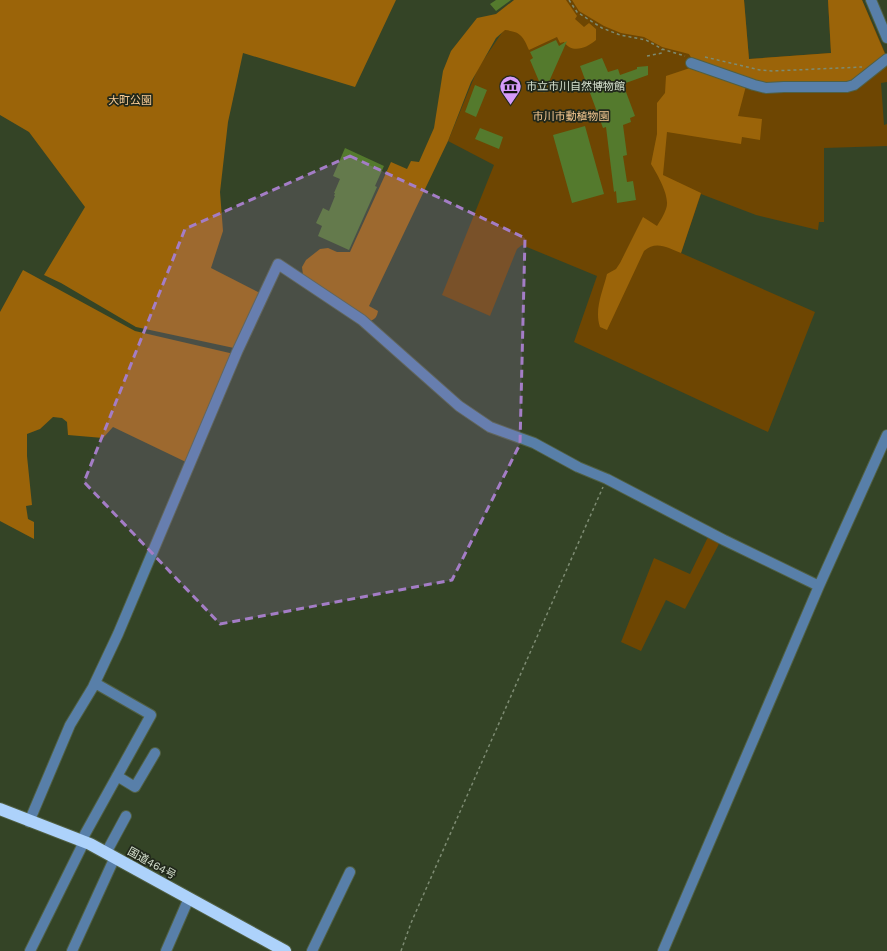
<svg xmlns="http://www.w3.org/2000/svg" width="887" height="951" font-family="'Work Sans','Noto Sans JP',sans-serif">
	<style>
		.green { fill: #6e4602 }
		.forest { fill: #9b6409 }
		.building { fill: #547a2d }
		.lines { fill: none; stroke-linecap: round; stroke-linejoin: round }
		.minor-casing { stroke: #516044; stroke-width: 12 }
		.highway-casing { stroke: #516044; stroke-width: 14 }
		.path { stroke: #7d8b72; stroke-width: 1.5; stroke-dasharray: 3 3; stroke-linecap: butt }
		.minor { stroke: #587fa9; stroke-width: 10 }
		.highway { stroke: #add2fb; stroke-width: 12 }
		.marked { fill: #a47dc6; fill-opacity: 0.2; stroke: #a47dc6; stroke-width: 3; stroke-dasharray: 8 5; stroke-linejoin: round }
		.labels { text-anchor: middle; stroke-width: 3.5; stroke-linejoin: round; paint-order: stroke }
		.poi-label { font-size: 11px; fill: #d5e0ce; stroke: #21281b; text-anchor: start }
		.park-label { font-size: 11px; fill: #f7ca93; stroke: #21281b }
		.street-label { font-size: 11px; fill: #d5e0ce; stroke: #21281b }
	</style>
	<rect width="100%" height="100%" fill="#344426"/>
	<path class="green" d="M524,0H744L749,59L831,53L828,0H862L887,57V82L881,83L884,125L887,124V146L824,148V222H819L818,230L756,215L701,194L681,253L815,312L768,432L574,342L597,276L522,245L517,249L490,316L442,295L494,165L448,141L478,68Z
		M708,537L720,542L685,609L666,600L641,651L621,642L654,558L690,574Z"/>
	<path class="forest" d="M0,0H396L355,87L243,53L228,122L220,192L223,231L211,268L260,293L234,348L136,327L61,283L44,275L85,207L29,132L0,115Z
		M514,0H566L577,16L575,19L584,27L589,23L596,29V40C587,48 572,54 564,42L560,43L557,37L529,50C523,36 521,32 505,30L496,38L471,82L448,141L369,306L378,311C377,316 376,319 370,321L303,275L302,267L306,260L320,249L328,248L337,252H350L391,162L407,169L411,161L419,162L434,128L443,71L451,51L477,18L496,14Z
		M572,0H744L749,59L831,53L828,0H862L885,54L849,83L766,84L692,59L689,54L662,47L644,37L621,33L604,26L579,11Z
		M690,68H695L746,86L738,116L762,119L760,140L742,137L741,144L667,132L663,175L701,193L681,253C668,248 656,240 644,251L607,330L600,327C594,309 603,291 607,274L616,269L620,263L643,217L657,226C660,221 664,215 666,209C671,197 657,174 651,164L657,134V103L665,93L666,76Z
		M23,270L135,331L234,354L188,463L113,427L103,438L68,435L67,422L62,418L53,417L40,429L27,434V456L32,505L26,506L28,519L34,522V539L0,521V312Z"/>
	<path class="building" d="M496,0H511L496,11L490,4Z
		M556,40L559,46L567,41L544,93L530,60L533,58L530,52Z
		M602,58L608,72L618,69L620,75L637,69V67L648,66V75L623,84L635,116L630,118L631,122L623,125L627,155L623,156L627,182L633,181L636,200L617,203L616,191L614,192L606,127L603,128L580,66Z
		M475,85L487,90L476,117L465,112Z
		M585,126L604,194L572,203L553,135Z
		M480,128L503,137L499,149L475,139Z
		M345,148L384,166L375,186L377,187L349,250L318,236L322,226L316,223L323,208L329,211L335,196H334L335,193H334L340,179L333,176Z"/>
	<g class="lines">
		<defs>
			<path id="minor" d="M871,0L887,38
				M691,63L754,85L766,88L784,87H847L854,85L887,59
				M117,776L135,787L155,753
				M29,822L70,725L93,687L118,634L237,352L278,264L362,320L459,406L490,427L534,443L578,467L607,479L724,540L819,586
				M106,853L126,816
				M30,951L81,848L82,841L85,834L151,715L95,683
				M72,951L115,857
				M166,951L189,898
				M312,951L350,872
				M663,951L819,586L887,435"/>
			<path id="highway" d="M0,809L90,844L285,951"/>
		</defs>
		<use href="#minor" class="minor-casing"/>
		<use href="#highway" class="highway-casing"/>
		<path class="path" d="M569,0L577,12L602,28L620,35L646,40L662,49L685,56
			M647,56L662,53V49
			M705,57L760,70L772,71L862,67
			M401,951L411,923L603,487"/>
		<use href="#minor" class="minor"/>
		<use href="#highway" class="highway"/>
	</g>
	<path class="marked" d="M350,156L525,238L520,444L452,580L220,624L84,482L185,229Z"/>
	<defs>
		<symbol id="museum-pin" viewBox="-11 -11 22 30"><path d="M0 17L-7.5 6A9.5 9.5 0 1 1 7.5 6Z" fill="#d59bfa" stroke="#21281b"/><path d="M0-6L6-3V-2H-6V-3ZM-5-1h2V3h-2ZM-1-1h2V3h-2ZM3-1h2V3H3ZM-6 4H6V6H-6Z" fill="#111"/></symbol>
	</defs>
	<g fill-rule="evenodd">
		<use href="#museum-pin" x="498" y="74" width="25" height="34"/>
	</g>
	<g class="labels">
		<g class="poi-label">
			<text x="526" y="90">市立市川自然博物館</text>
		</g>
		<g class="park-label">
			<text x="130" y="104">大町公園</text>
			<text x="571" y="120">市川市動植物園</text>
		</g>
		<g class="street-label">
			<text transform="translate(152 863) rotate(29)" y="4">国道464号</text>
		</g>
	</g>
</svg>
